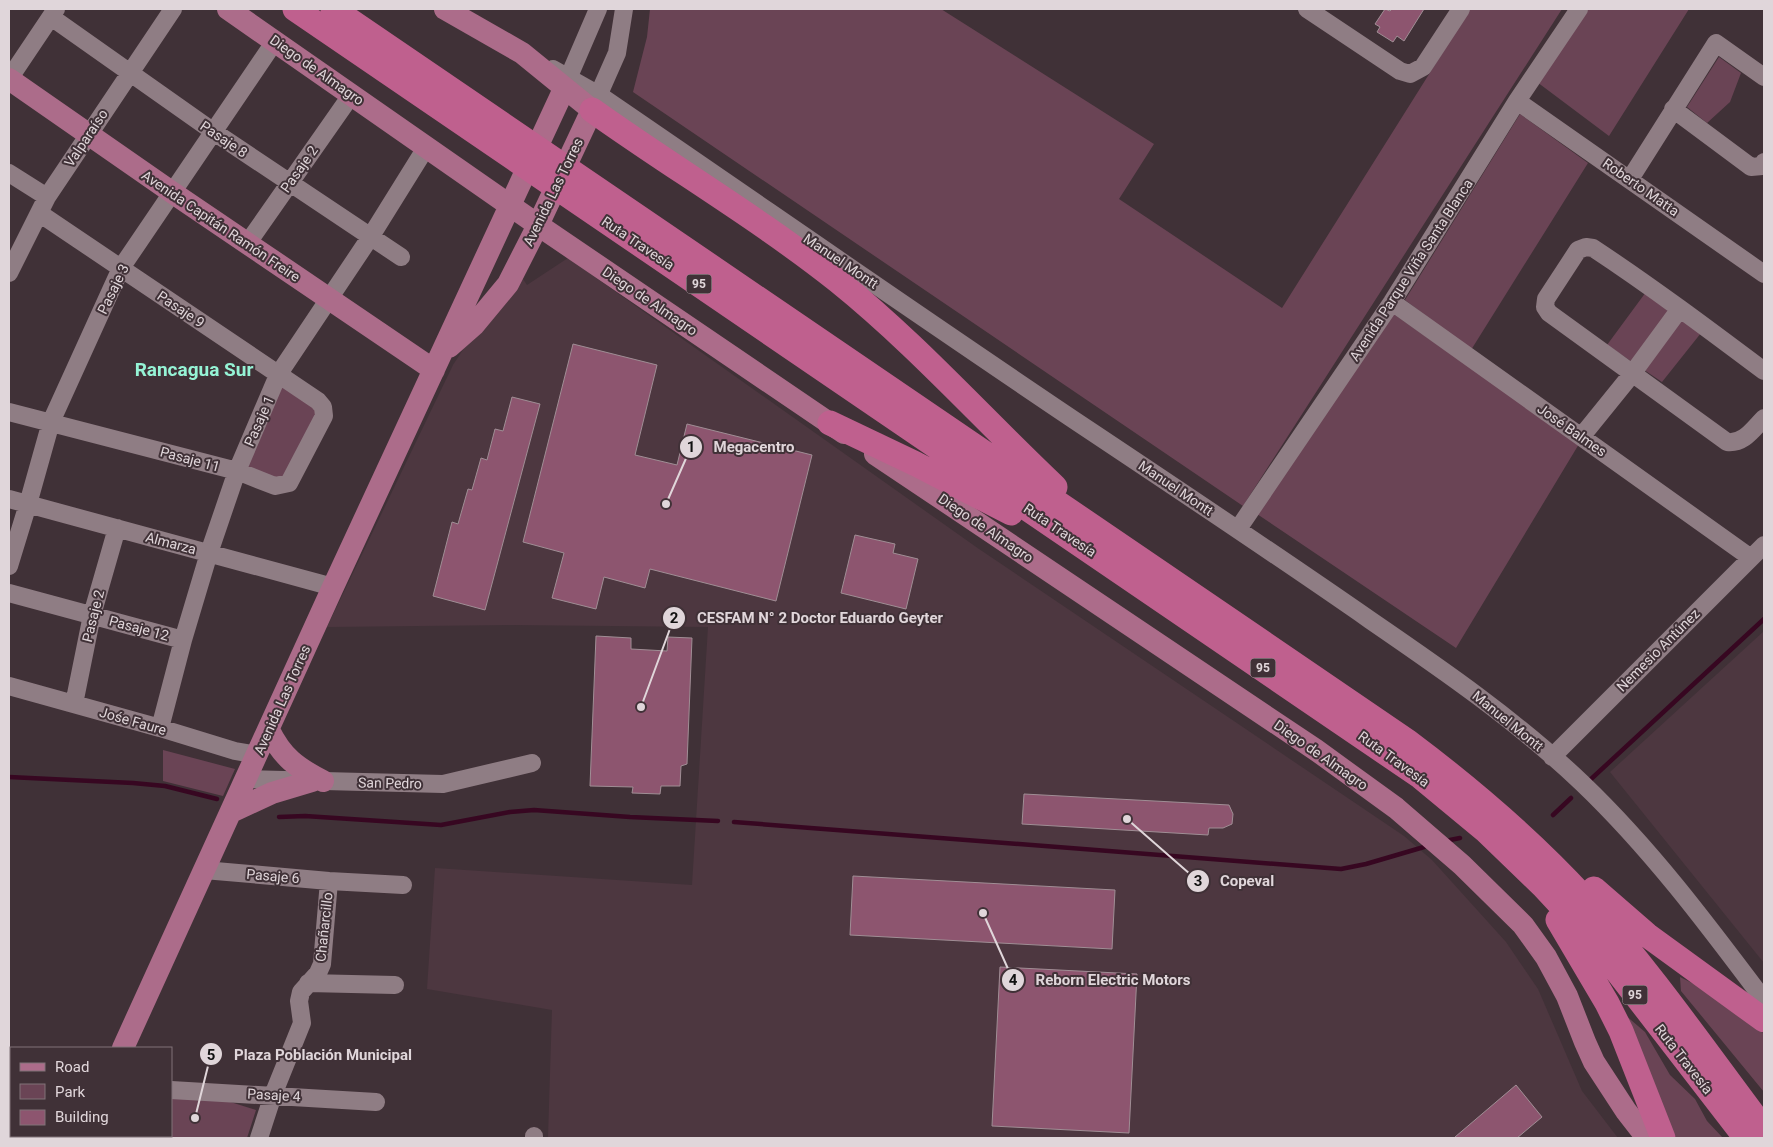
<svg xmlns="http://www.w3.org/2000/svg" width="1773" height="1147" font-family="Roboto,sans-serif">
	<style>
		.built { fill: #4d3740 }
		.green { fill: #6a4455 }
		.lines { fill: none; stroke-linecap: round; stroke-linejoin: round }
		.stream { stroke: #370721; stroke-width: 4.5 }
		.building { fill: #8d556f; stroke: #a08e95 }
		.minor { stroke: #8f7d84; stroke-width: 18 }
		.major { stroke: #ac6c8a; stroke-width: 22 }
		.highway { stroke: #bf608e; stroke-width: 25 }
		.labels { text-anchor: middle; stroke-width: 4; stroke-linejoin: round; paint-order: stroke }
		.shield { fill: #403137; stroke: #b0a4a9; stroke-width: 1 }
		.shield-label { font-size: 12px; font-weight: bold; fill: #e0d6da }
		.street-label { font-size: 14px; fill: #e0d6da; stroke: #403137 }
		.district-label { font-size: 19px; font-weight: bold; fill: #95f3d5; stroke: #403137 }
		.leader { fill: none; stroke: #e0d6da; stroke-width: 2 }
		.callout-dot { fill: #e0d6da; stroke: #403137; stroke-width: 2 }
		.mark-label { font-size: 15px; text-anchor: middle; font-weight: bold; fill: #111 }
		.callout-label { font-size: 15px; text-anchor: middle; font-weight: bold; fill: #e0d6da; stroke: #403137; stroke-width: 4; stroke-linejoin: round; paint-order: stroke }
	</style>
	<rect width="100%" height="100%" fill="#403137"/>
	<path class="built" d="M568,258L979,549L1404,836L1432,860L1506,942L1538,989L1582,1091L1618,1138H548L552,1010L427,989L435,868L692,885L708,627L513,625L327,627L453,365L468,342L521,276L527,285Z
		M1764,631V963L1610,772Z"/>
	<path class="green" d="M650,9H941L1154,144L1119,199L1282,308L1470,9H1562L1243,506L633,92L647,37Z
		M1586,9H1689L1609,136L1537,82Z
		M1719,57L1741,73L1730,102L1707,123L1687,107Z
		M1520,114L1588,163L1471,350L1405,300Z
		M1646,292L1701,333L1662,382L1607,345Z
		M1385,308L1579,444L1456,648L1254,512Z
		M278,375L323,407L289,483L237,471Z
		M163,750L235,769L223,796L163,781Z
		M1680,977L1700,987L1764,1034V1092L1681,991Z
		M1617,1008L1645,1032L1670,1075L1695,1099L1707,1121L1723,1138H1676Z
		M171,1096L224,1100L256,1110L247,1138H117L107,1136H171Z"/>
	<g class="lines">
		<path class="stream" d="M9,777L133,783L165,786L217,799
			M1590,780L1764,619
			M1553,815L1571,798
			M279,817L305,816L441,825L510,812L534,810L630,817L718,821
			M734,822L1341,869L1366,864L1424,847
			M1450,840L1460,838"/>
	</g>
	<path class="building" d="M1385,9L1390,11L1392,9H1424L1404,41L1397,36L1393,42L1377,32L1380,27L1375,24Z
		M573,344L657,365L635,455L677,465L687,424L812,455L776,601L650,569L645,588L604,577L596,609L552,598L564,553L523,542Z
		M512,397L540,404L485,610L433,596L452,522L458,524L468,489L472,490L481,458L487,460L495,429L503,431Z
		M855,535L895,544L893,553L918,559L906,609L841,593Z
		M596,636L631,638V649L667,651L668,637L692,638L687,764L681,766L680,786H661L660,794L632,793L633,787L590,786Z
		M1024,794L1229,805L1233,814L1232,824L1223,828H1209L1208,835L1022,824Z
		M853,876L1115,890L1112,949L850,935Z
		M1000,967L1137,974L1129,1133L992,1126Z
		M1516,1085L1542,1117L1517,1138H1456L1455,1137Z"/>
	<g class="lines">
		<path class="minor" d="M1307,9L1400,71L1410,74L1423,67L1461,9
			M51,17L214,132L401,257
			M553,69L599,95C763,207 926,321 1092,432C1185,494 1278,556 1370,620C1443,670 1517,721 1582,783C1651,849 1707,924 1764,1000
			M9,79L56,9
			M564,88L598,9
			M1517,101L1764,274
			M594,105L617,53L624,9
			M1673,109L1751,167L1762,166L1764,162
			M9,173L47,197
			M1630,179L1716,43L1764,77
			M247,244L352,94
			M9,273L47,197L173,9
			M1392,302L1751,558
			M1764,371C1708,329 1652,287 1593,248L1586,247L1578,250L1546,299L1545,307L1549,313L1727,442C1744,444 1753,429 1764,418
			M9,412L237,471L275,486L289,483L324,416L323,407L318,401L39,213
			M1581,437L1632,374L1679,310
			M9,499L333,587
			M1238,529L1392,302L1517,101L1579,9
			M9,566L28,504L51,422L121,268L275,41
			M9,593L183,640
			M9,686L160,728L235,751L258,755
			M74,704L92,615L117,528
			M160,728L183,640L209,553L237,471L278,375L371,236L427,146
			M1552,757L1764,545
			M246,779L443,784L532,763
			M204,870L329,881L403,885
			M308,983L395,985
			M171,1090L376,1102
			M259,1138L273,1095L302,1023L299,1001L301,992L318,973L322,964L329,881
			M534,1138V1136"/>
		<path class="major" d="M228,9L538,225L844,433
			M445,9L522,53L592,110L538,225L508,284L474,325L449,347
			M9,79L173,193L434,370
			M875,454L1316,750L1396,808L1462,865L1523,925L1546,957L1567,996L1585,1042L1594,1062L1626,1111L1647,1138
			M269,730C282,757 297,768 323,781
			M231,812L272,793L312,781
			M123,1048L333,587L564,89
			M81,1138L82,1136"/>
		<path class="highway" d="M295,9L1421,777L1485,830L1543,886L1570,915L1600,949L1746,1138
			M333,9L1407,741C1471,789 1531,840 1585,899C1650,971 1706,1052 1764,1129
			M592,110C673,168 760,219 838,281C915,343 982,418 1055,487
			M830,423L916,464L1011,513
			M1594,889L1647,935L1764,1020
			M1558,920L1607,1003L1621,1031L1663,1138"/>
	</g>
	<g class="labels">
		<g class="shield">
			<rect x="686.5" y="274.5" width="25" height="19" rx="4"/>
			<rect x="1250.5" y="658.5" width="25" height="19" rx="4"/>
			<rect x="1622.5" y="985.5" width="25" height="19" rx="4"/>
		</g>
		<g class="shield-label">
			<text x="699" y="288">95</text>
			<text x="1263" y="672">95</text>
			<text x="1635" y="999">95</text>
		</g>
		<g class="street-label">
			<text transform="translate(317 70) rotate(35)" y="5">Diego de Almagro</text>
			<text transform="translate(86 138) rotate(-56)" y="5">Valparaíso</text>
			<text transform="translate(224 139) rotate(34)" y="5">Pasaje 8</text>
			<text transform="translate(299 169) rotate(-55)" y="5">Pasaje 2</text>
			<text transform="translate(1641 187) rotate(35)" y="5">Roberto Matta</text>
			<text transform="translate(553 192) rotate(-64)" y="5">Avenida Las Torres</text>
			<text transform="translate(221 226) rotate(34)" y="5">Avenida Capitán Ramón Freire</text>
			<text transform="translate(638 243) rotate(34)" y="5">Ruta Travesía</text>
			<text transform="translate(841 261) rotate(34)" y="5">Manuel Montt</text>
			<text transform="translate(1411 270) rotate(-57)" y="5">Avenida Parque Viña Santa Blanca</text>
			<text transform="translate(113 289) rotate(-64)" y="5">Pasaje 3</text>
			<text transform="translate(650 301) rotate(34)" y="5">Diego de Almagro</text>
			<text transform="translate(181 309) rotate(34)" y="5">Pasaje 9</text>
			<text transform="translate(259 421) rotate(-66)" y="5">Pasaje 1</text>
			<text transform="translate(1572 430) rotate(35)" y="5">José Balmes</text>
			<text transform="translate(190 459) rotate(15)" y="5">Pasaje 11</text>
			<text transform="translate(1176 488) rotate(34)" y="5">Manuel Montt</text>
			<text transform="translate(986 528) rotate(34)" y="5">Diego de Almagro</text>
			<text transform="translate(1060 530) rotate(34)" y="5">Ruta Travesía</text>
			<text transform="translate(171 543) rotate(15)" y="5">Almarza</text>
			<text transform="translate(93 616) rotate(-76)" y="5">Pasaje 2</text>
			<text transform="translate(139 628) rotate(15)" y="5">Pasaje 12</text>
			<text transform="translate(1658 650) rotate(-45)" y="5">Nemesio Antúnez</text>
			<text transform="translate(282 700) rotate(-66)" y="5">Avenida Las Torres</text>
			<text transform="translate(133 721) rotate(16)" y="5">Jośe Faure</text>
			<text transform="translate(1508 721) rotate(39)" y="5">Manuel Montt</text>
			<text transform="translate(1321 755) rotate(35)" y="5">Diego de Almagro</text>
			<text transform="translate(1394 759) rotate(36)" y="5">Ruta Travesía</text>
			<text transform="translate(390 783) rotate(1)" y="5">San Pedro</text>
			<text transform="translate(273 876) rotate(5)" y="5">Pasaje 6</text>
			<text transform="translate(324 927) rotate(-84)" y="5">Chañarcillo</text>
			<text transform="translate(1684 1059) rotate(52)" y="5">Ruta Travesía</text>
			<text transform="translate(274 1095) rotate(3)" y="5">Pasaje 4</text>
		</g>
		<g class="district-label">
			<text x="194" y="376">Rancagua Sur</text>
		</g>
	</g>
	<path class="leader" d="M666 504L691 447M641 707L674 618M1127 819L1198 881M983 913L1013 980M195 1118L211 1054"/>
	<g class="callout-dot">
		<circle cx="666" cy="504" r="5"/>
		<circle cx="641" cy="707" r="5"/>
		<circle cx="1127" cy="819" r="5"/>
		<circle cx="983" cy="913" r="5"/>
		<circle cx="195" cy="1118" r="5"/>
		<circle cx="691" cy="447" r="12"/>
		<circle cx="674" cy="618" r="12"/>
		<circle cx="1198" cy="881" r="12"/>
		<circle cx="1013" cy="980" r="12"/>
		<circle cx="211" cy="1054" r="12"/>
	</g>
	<g class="mark-label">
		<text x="691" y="452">1</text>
		<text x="674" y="623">2</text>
		<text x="1198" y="886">3</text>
		<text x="1013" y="985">4</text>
		<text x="211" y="1060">5</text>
	</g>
	<g class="callout-label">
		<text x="754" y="452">Megacentro</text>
		<text x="820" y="623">CESFAM N° 2 Doctor Eduardo Geyter</text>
		<text x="1247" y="886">Copeval</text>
		<text x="1113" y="985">Reborn Electric Motors</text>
		<text x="323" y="1060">Plaza Población Municipal</text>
	</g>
	<rect width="1773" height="1147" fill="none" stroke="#e0d6da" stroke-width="20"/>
	<rect x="10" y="1047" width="162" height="90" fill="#403137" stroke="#807378"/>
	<rect x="20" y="1063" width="25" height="8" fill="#ac6c8a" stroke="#807378"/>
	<text x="55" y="1072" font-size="15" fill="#e0d6da">Road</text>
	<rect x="20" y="1084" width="25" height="15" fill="#6a4455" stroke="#807378"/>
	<text x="55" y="1097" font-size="15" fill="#e0d6da">Park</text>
	<rect x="20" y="1110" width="25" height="15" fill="#8d556f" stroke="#807378"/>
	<text x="55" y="1122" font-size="15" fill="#e0d6da">Building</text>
</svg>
